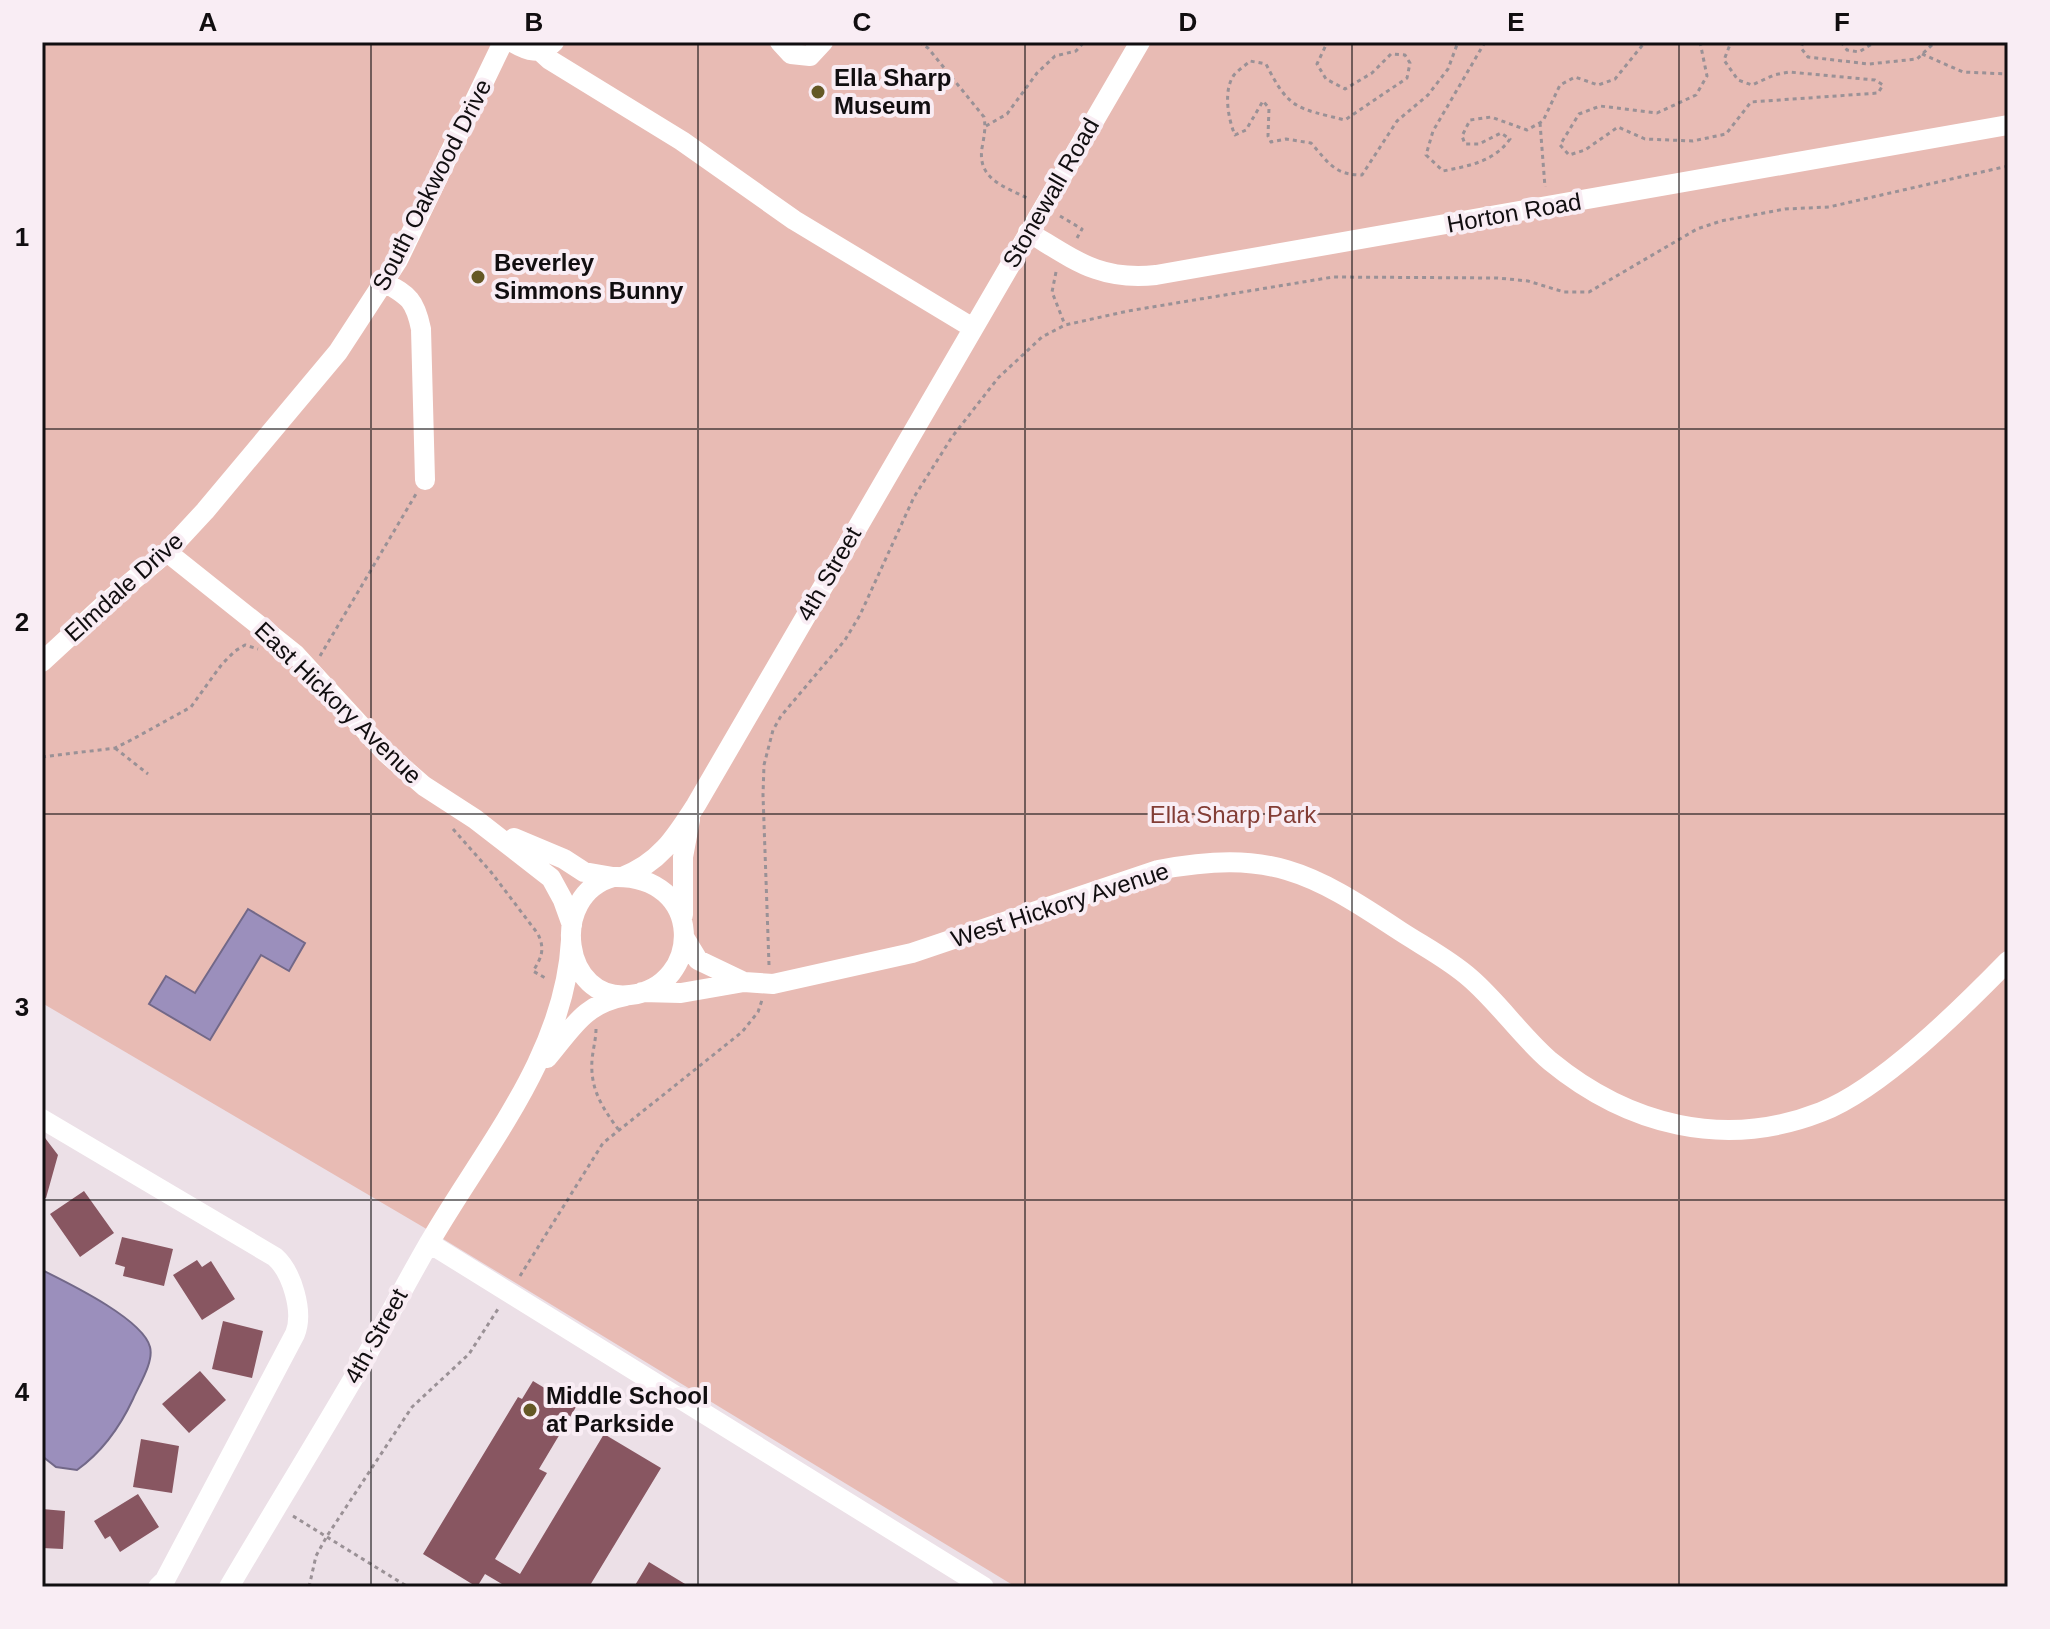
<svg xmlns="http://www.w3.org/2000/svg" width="2050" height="1629" font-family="Arial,sans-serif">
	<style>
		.green { fill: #e8bbb4 }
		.water { fill: #9b8fbc; stroke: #726888; stroke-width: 2 }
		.building { fill: #885661 }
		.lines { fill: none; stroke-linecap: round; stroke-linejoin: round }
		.path { stroke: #9a9196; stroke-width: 3; stroke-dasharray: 4 4; stroke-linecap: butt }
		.minor { stroke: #fff; stroke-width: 20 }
		.grid { fill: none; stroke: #110e10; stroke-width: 2; stroke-opacity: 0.55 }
		.poi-dot { fill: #645825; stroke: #f9edf4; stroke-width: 3 }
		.labels { text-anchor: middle; stroke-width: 8; stroke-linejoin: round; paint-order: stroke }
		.poi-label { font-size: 24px; font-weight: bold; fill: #110e10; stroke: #f9edf4; text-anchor: start }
		.street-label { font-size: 24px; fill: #110e10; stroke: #f9edf4 }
		.park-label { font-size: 24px; fill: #833d35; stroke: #f9edf4 }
		.neatline { fill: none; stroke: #110e10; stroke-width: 3 }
		.grid-label { font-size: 26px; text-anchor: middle; font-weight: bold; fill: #110e10 }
	</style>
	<rect width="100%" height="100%" fill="#ece0e7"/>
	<path class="green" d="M42,42H2008V1587H1016L435,1234L42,1003Z"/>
	<path class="water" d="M248,909L305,943L289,971L261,955L210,1040L149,1004L166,976L195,993Z
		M42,1270C68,1283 143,1319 150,1347C154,1362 139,1385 133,1399C120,1427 102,1452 77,1470L56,1467L42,1456Z"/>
	<path class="building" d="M42,1134L58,1155L46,1198L42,1197Z
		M84,1191L114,1233L80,1257L50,1214Z
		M122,1237L173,1249L164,1286L123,1276L125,1267L115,1264Z
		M197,1260L202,1267L211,1261L235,1299L202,1320L173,1275Z
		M223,1321L263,1331L252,1378L212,1369Z
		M200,1371L226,1400L189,1433L162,1404Z
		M533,1381L576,1407L539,1469L547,1473L495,1559L520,1574L604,1434L661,1468L589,1587H507L485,1574L477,1587L423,1554L518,1397L522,1399Z
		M141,1439L179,1446L172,1493L133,1487Z
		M138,1494L159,1527L120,1552L110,1536L105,1539L94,1521Z
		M42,1509L65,1511L63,1549L42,1548Z
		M649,1562L690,1587H634Z"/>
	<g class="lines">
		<path class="path" d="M919,42L928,48L984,117C986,128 984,137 982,148C977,180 1006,187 1029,199
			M1331,42L1326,45L1317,64L1326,79L1345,89L1372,73L1391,54L1405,55L1410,63L1407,78L1345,120C1297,108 1289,110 1266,64L1250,61C1246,65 1238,70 1234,75C1223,90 1228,119 1235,135L1246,130L1263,101L1269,108L1268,136L1271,142L1286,139L1311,143C1328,162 1334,175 1362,175L1397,121L1428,95L1448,69L1458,42
			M1485,42L1433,131L1426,155L1443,171C1468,166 1494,162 1510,139L1501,133L1479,144H1465L1462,136L1470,120L1491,117L1527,130L1543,121L1560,85L1575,77L1598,85L1615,79L1645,42
			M1700,42L1707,76L1696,95L1657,113L1600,106L1579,114L1560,145L1569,155L1585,150L1618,127L1645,139L1693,141L1726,134L1751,102L1878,93L1883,85L1875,80L1789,72L1774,75L1752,85L1738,80L1724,60L1731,42
			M1803,42L1801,48L1808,57L1869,64L1917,59L1935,42
			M1841,42L1847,50L1859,52L1875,42
			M1922,54L1963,72L2008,74
			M1540,123L1545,187
			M986,126L1007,114L1037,73L1055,56L1076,51L1084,42
			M1060,216L1082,229L1077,238
			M1056,272L1052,292L1065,325
			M320,656L416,494
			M115,748L148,774
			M42,757L115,748L133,739L191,707L222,664L235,651L245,645L258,649
			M453,829L491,872L538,934C545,949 542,957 533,971L547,979
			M769,965L763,795L764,765L773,730L781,716L845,640L860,615L914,497L952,437L998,378L1042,337L1065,325L1128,311L1333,277L1498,278L1528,281L1564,292H1589L1697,229L1721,221L1785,209L1829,207L2008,166
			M596,1029C596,1039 593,1049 592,1060C590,1089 602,1107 618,1129
			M520,1276L603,1143L742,1032L758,1012L762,1000
			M293,1516L408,1587
			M309,1587L316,1556L327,1536L412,1407L469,1354L498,1309"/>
		<path class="minor" d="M512,42C527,51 541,56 554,42
			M780,42L791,54L810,56L823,42
			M539,50L550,60L682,141L794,220L973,328
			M1028,232C1075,260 1099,281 1156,275L2008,125
			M384,282C409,296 415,300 421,329L425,480
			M167,552L295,654L386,753L424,786L475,819L551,878L563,900L572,925
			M42,662L107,602L167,552L205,511L338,352L398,260L503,42
			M514,838L564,859L584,872L613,877
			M613,877C706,874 703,987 630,995C562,1003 548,895 613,877Z
			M622,877C659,863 675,838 696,805L1140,42
			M683,915V857L690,820
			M684,937L698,960L744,982
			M642,992L681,993L744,982L773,984L912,953L1158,870C1269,849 1310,871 1400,931C1423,946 1450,960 1470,978C1499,1003 1521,1036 1550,1061C1628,1125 1724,1150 1821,1112C1881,1089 1963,1007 2008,961
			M547,1058C574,1026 584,1004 626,996
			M42,1119L275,1257C292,1272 304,1312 295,1334L165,1580L158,1587
			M429,1243L984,1587
			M229,1587C272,1514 317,1441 360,1367C383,1327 405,1285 428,1245C483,1149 565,1056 571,940"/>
	</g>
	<path class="grid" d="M371,42V1587M698,42V1587M1025,42V1587M1352,42V1587M1679,42V1587M42,429H2008M42,814H2008M42,1200H2008"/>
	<g class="poi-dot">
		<circle cx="818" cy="92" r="8"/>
		<circle cx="478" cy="277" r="8"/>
		<circle cx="530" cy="1410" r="8"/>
	</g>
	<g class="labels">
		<g class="poi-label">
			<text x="834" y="86">Ella Sharp<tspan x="834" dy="28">Museum</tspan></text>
			<text x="494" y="271">Beverley<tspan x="494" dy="28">Simmons Bunny</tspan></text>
			<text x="546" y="1404">Middle School<tspan x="546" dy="28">at Parkside</tspan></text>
		</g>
		<g class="street-label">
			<text transform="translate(432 185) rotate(-63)" y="8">South Oakwood Drive</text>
			<text transform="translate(1051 193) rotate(-60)" y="8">Stonewall Road</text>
			<text transform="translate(1514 213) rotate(-10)" y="8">Horton Road</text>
			<text transform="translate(829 574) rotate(-60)" y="8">4th Street</text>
			<text transform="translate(124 587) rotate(-42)" y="8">Elmdale Drive</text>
			<text transform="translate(338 703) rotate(44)" y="8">East Hickory Avenue</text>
			<text transform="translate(1060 905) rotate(-18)" y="8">West Hickory Avenue</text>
			<text transform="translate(376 1336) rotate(-61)" y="8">4th Street</text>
		</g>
		<g class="park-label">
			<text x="1233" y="823">Ella Sharp Park</text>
		</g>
	</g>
	<rect width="2050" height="1629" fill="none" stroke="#f9edf4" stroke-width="88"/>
	<rect x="44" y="44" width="1962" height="1541" class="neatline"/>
	<g class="grid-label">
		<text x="208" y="31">A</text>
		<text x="534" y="31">B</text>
		<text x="862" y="31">C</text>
		<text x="1188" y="31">D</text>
		<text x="1516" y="31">E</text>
		<text x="1842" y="31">F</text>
		<text x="22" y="246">1</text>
		<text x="22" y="631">2</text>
		<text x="22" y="1016">3</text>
		<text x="22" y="1401">4</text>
	</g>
</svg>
